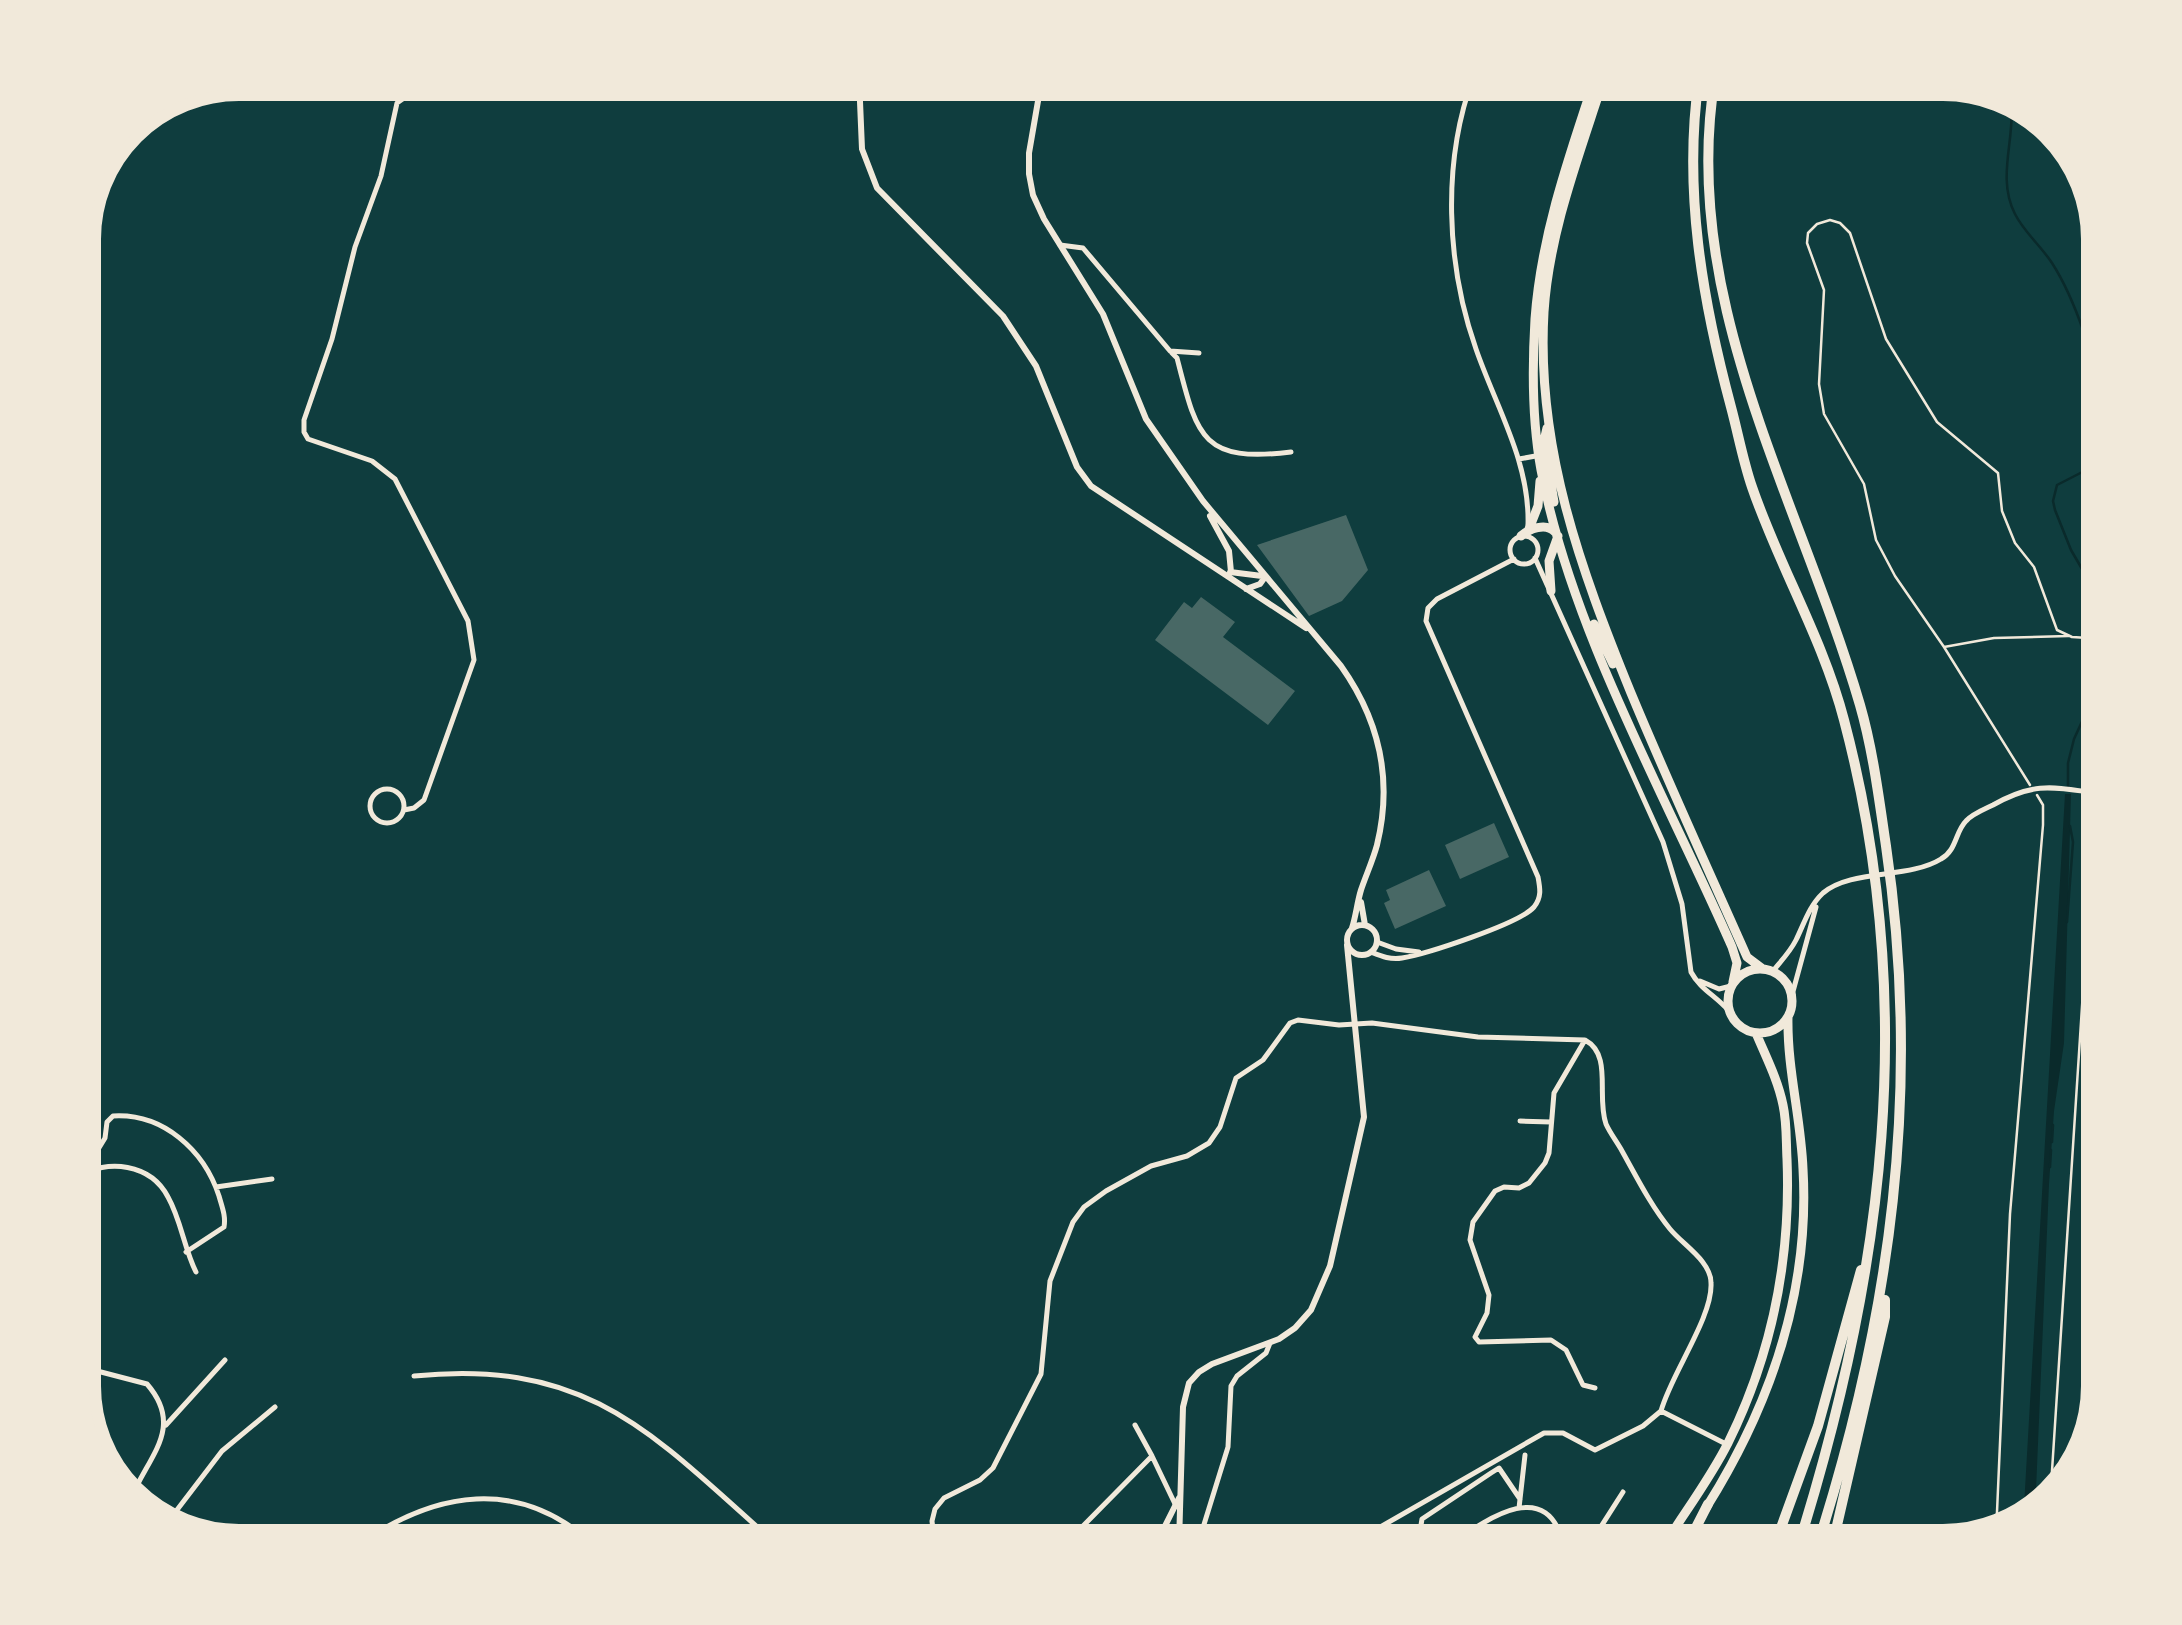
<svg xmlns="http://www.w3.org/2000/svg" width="2182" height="1625" font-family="'Exo 2',sans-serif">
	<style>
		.water { fill: #0a2a2b }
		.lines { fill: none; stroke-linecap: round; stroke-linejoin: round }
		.stream { stroke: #0a2a2b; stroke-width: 2.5 }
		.building { fill: #486865 }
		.path { stroke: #f1e9da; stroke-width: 2.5 }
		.minor { stroke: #f1e9da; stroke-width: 5 }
		.tertiary { stroke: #f1e9da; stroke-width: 6 }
		.primary { stroke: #f1e9da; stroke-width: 9 }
		.motorway { stroke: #f1e9da; stroke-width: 10 }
		.rim { fill: none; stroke: #f1e9da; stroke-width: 12 }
	</style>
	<rect width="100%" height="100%" fill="#0f3d3e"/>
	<path class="water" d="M2065,794H2071L2064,1043L2054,1111L2049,1184L2035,1514L2023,1524Z"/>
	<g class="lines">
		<path class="stream" d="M2011,100C2016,138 1996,177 2015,214C2024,232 2041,246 2052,263C2076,300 2096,364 2104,407
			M2068,788V763L2074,739L2101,680L2103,605L2071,550L2055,510L2053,501L2057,485L2096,465L2104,457
			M2067,922L2073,842L2070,826
			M2052,1142L2053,1125
			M2050,1167L2051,1150"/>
	</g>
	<path class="building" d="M1346,515L1368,570L1342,601L1309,616L1257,545Z
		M1201,597L1235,622L1223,637L1295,691L1268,725L1155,640L1184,602L1192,608Z
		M1494,823L1509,857L1460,879L1445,845Z
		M1429,870L1446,906L1395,929L1384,903L1390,900L1386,890Z"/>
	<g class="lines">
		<path class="path" d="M2068,636L1994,638L1944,647L1895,576L1876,540L1864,484L1824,414L1819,384L1824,290L1807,243L1808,233L1817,224L1830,220L1840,223L1850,233L1886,339L1937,422L1998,473L2002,511L2015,543L2034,567L2057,630L2072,637L2104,639
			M1944,647L2030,785
			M2050,1502L2088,914L2095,849L2104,829
			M1996,1535L2010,1214L2043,825V805L2037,795"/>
		<path class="minor" d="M1473,78C1442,162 1446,264 1476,349C1496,407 1530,462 1528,525
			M1060,245L1083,248L1170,351L1199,353
			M1172,353L1177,358C1197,436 1201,463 1291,452
			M1519,459L1541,455
			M1510 550a14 14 0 1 1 28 0a14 14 0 1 1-28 0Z
			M1535,558L1663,842L1682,904L1691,972C1700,989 1716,996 1728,1010
			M370 806a17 17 0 1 1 34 0a17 17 0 1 1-34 0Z
			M404,810L414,808L424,800L474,660L468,621L395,479L372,461L308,439L304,432V420L332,339L355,247L381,176L397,103L432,78
			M1377,942L1396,949L1419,952
			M1371,952C1381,956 1390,960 1402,958C1426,954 1519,924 1534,907C1542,897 1540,888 1538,877L1426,621L1428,608L1437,599L1514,559
			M1773,971C1781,961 1790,952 1796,940C1804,924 1809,906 1823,893C1851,869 1909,879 1941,859C1957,850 1955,832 1966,821C1972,814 1985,809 1993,805C2037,780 2056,788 2104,794
			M1700,981L1719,989L1731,986
			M1792,995L1816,907
			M1585,1040L1554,1093L1549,1153L1545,1163L1529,1183L1519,1188L1504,1187L1495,1191L1473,1222L1470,1240L1489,1295L1487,1313L1475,1337L1479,1342L1551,1340L1566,1350L1583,1385L1595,1388
			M1585,1040C1613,1055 1596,1096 1606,1124C1610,1133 1617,1142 1622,1151C1636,1176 1651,1206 1670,1229C1683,1245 1711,1261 1711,1283C1713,1317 1671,1374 1661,1411L1726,1444
			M1520,1121L1551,1122
			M83,1174L105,1138L107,1122L113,1116C163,1113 204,1150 219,1196C222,1207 226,1216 224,1227L186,1252
			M78,1177C107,1158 151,1164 168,1197C181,1220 184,1248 196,1272
			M216,1187L272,1179
			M78,1366L147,1384C186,1429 146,1458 130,1501
			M414,1376C584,1359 648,1429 765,1534L770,1547
			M166,1425L225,1360
			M1135,1425L1152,1456
			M1519,1508L1525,1455
			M167,1523L222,1451L275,1407
			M355,1547C434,1491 519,1475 596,1547
			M935,1547L932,1521L935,1509L944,1498L980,1480L993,1468L1041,1374L1050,1281L1073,1222L1084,1207L1106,1191L1151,1166L1187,1156L1209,1143L1220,1127L1236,1078L1263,1060L1290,1023L1298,1020L1339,1025L1372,1023L1478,1037L1585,1040
			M1074,1547L1083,1526L1152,1456L1176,1506
			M1197,1547L1228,1447L1231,1386L1237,1376L1266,1353L1270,1343
			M1332,1547L1352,1536L1375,1530L1544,1433H1563L1595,1450L1643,1426L1661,1411
			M1378,1547L1391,1538H1398L1405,1547
			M1436,1547L1421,1525L1422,1519L1491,1473L1499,1468L1520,1499
			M1447,1547C1483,1522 1548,1472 1564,1547
			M1588,1547L1623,1492"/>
		<path class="tertiary" d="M859,78L862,149L877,188L1003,316L1036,366L1077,467L1091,486L1306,628
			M1042,78L1029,153V174L1033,195L1044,219L1103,314L1146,419L1203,501L1341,666C1380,721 1393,780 1377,845C1373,860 1366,875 1361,890C1357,903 1356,916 1352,928
			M1210,516L1229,551L1231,572
			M1230,572L1262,576
			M1246,589L1260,584L1265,577
			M1361,902L1365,925
			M1347 940a15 15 0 1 1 30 0a15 15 0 1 1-30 0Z
			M1160,1536L1179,1498
			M1179,1544L1183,1407L1189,1383L1199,1372L1212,1364L1279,1339L1295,1328L1311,1310L1330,1266L1364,1117L1347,945
			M1137,1547L1151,1542
			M1148,1547L1156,1538L1164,1536L1179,1544"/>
		<path class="primary" d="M1595,78C1569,156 1541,236 1535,319C1532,369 1532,421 1541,470C1572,632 1666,796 1732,947L1737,963L1733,982
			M1604,78C1580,153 1549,232 1544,312C1536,448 1581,570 1631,693C1668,782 1708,869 1747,957L1763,969
			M1547,428L1544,441L1554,502
			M1529,529L1538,506L1540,481
			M1521,536C1529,529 1546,522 1555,532
			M1551,591L1549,561L1558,536
			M1594,624L1613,664
			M1728 1001a32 32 0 1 1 64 0a32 32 0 1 1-64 0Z
			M1706,1508C1770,1406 1810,1291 1803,1169C1801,1118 1787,1069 1788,1017
			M1663,1547C1684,1513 1710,1479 1728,1443C1772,1354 1791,1258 1787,1159C1786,1142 1787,1123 1783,1105C1778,1080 1766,1057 1756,1033"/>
		<path class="motorway" d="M1699,78C1683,189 1702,299 1731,407C1738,433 1743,461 1752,487C1779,566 1823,639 1844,720C1919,1003 1884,1273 1798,1547
			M1715,78C1678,299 1800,500 1860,705C1873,750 1879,799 1886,846C1922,1089 1891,1315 1817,1547
			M1686,1547L1708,1504
			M1774,1547L1818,1426L1861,1270
			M1832,1547L1885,1317V1300"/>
	</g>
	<path d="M0 0H2182V1625H0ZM239 95H1943A144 144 0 0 1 2087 239V1386A144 144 0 0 1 1943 1530H239A144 144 0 0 1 95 1386V239A144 144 0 0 1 239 95Z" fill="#f1e9da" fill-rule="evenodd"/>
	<path class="rim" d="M239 95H1943A144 144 0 0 1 2087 239V1386A144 144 0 0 1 1943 1530H239A144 144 0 0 1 95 1386V239A144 144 0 0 1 239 95Z"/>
</svg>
